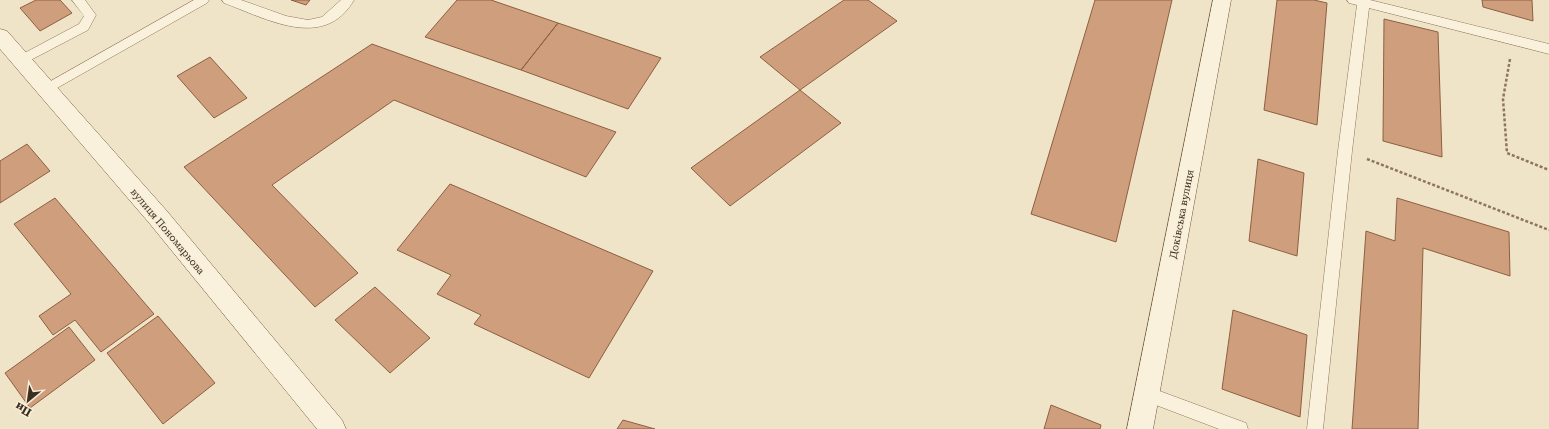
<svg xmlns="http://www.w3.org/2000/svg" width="1549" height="429" font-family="'Roboto Serif',serif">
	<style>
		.building { fill: #cf9f7d; stroke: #8d5f41 }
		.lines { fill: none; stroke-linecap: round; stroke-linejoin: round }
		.lane-casing { stroke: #8d765c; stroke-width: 1 }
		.secondary-casing { stroke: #6f573f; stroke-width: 1 }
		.path { stroke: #8d765c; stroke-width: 2.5; stroke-dasharray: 3 2; stroke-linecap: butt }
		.lane { fill: #faf1dc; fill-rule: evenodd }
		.secondary { fill: #faf1dc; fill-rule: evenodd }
		.labels { text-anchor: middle; stroke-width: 3; stroke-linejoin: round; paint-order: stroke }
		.street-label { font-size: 10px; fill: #3d2e20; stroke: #f7eed8 }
	</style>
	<rect width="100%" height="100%" fill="#f0e4c8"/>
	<path class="building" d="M36,0H60L72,13L40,31L20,8Z
		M291,0H310L306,5Z
		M457,0H491L558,23L521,70L425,37Z
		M844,0H868L897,21L800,90L760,57Z
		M1095,0H1172L1116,242L1031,214Z
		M1277,0H1314L1327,3L1317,125L1264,110Z
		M1482,0H1532L1533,21L1483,7Z
		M1384,19L1438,32L1442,157L1383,141Z
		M558,23L661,58L628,109L521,70Z
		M372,44L616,132L586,177L394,100L272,185L358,273L315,307L184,167Z
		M210,57L247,98L214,118L177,76Z
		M800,90L841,123L730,206L691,168Z
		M27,144L50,171L0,203V161Z
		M1258,159L1304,173L1297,256L1249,241Z
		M450,184L653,271L589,378L474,324L481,315L437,294L451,275L397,250Z
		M55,198L154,314L101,352L75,320L53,335L39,316L71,294L14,224Z
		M1397,198L1509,232L1510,276L1423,248L1418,429H1352L1366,231L1395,241Z
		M375,287L430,338L390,373L335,320Z
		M1233,310L1307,335L1300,417L1222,389Z
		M158,316L215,383L163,424L107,353Z
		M69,327L95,360L30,408L5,373Z
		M1051,405L1101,425L1100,429H1044Z
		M623,420L655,429H617Z"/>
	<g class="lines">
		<defs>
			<path id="lane" d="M72,0H85L96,15L88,30L25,63H17L15,60L17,57L79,24L84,16Z
				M194,0H209L207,3L50,92L46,94L42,92L40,89L42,86Z
				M222,0H241L286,16L308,20L322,17L341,0H354C324,52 265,18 224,3Z
				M1347,0H1370L1549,44V54L1369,8L1352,151L1323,429H1307L1338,151L1357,5L1349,3Z
				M1146,386L1246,423L1248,429H1219L1140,399L1138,394L1140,389Z"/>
			<path id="secondary" d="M1213,0H1231L1153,429H1127Z
				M0,29L7,31L166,210L342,420L346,429H317L150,224L0,49Z"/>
		</defs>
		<use href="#lane" class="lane-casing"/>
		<use href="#secondary" class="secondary-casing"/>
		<path class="path" d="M1510,59L1503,99L1507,153L1549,170
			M1367,159L1549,230"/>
		<use href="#lane" class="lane"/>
		<use href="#secondary" class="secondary"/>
	</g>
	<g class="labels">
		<g class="street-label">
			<text transform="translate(1181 214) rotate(-79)" y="4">Доківська вулиця</text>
			<text transform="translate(168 231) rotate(50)" y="4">вулиця Пономарьова</text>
		</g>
	</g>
	<g transform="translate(28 401) rotate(209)" stroke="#f7eed8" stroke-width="3" paint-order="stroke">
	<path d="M0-3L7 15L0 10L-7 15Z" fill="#3d2e20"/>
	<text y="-6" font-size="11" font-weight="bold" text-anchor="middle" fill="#3d2e20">Пн</text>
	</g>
</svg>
